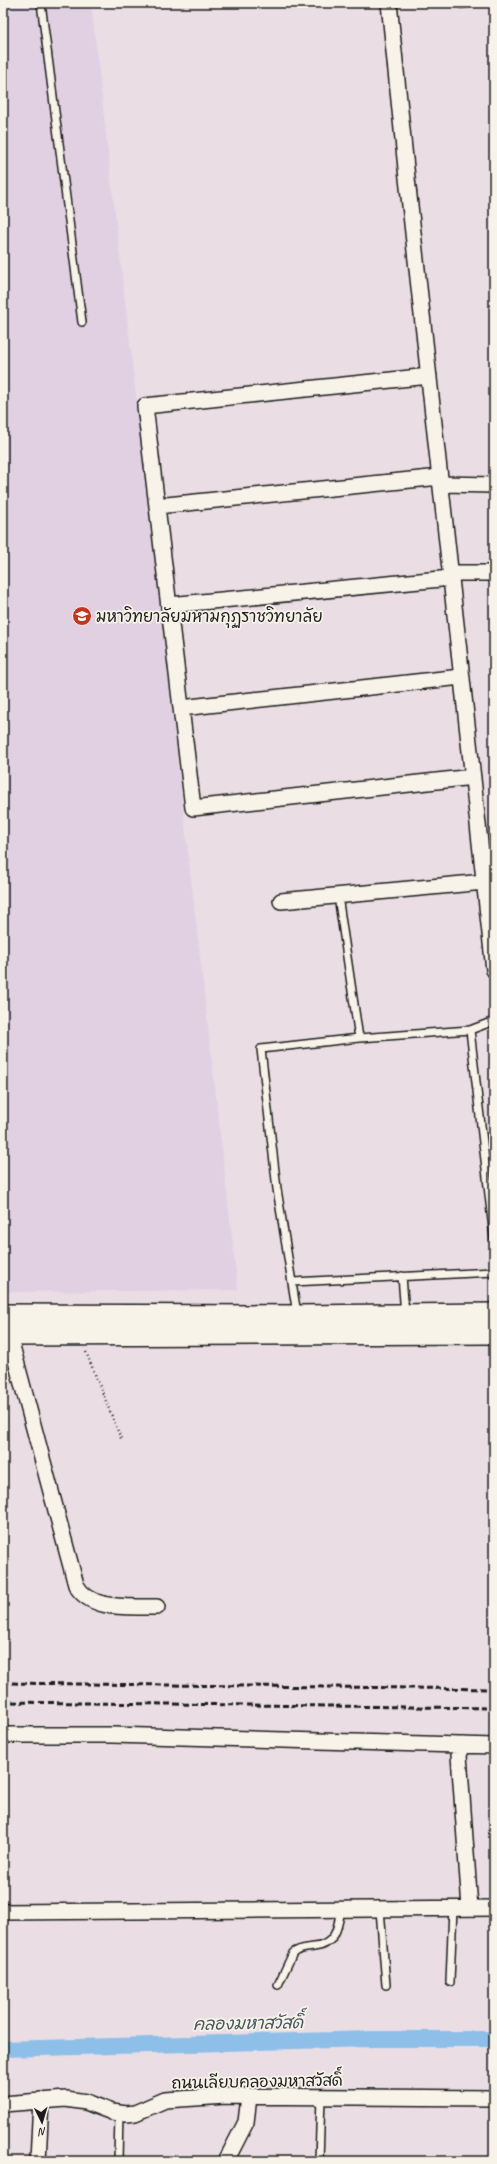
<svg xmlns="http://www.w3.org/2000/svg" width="497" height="2164" font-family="Caveat,'Playpen Sans Thai',sans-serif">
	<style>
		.built { fill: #e0d0e2 }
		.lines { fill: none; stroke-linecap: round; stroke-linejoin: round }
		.canal { stroke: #8dbfe9; stroke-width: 16 }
		.service-casing { stroke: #1c1c1c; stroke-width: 10 }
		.minor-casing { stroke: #1c1c1c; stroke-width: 18 }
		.secondary-casing { stroke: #1c1c1c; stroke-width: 24 }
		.path { stroke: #1c1c1c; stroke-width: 2.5; stroke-dasharray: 1 3; stroke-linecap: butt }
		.service { stroke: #f7f3e8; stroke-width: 7 }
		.minor { stroke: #f7f3e8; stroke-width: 15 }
		.secondary { stroke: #f7f3e8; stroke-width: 21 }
		.rail { stroke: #1c1c1c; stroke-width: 3; stroke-dasharray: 6 3; stroke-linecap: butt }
		.labels { text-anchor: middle; stroke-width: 3.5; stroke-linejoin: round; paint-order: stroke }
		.poi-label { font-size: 16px; fill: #1c1c1c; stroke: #f7f3e8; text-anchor: start }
		.street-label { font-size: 16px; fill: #1c1c1c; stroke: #f7f3e8 }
		.water-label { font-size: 17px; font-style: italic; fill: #445564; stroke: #f7f3e8 }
	</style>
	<rect width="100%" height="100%" fill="#eadee4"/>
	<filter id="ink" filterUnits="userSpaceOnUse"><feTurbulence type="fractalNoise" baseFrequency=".025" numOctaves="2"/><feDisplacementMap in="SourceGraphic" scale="8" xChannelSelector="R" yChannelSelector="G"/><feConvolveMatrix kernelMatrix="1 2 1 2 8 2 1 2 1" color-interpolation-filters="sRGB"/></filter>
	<g filter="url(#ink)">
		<path class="built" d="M3,3H91L238,1290L3,1292Z"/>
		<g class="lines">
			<path class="canal" d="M3,2049L374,2039H494"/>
			<defs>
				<path id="service" d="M41,3L82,322
					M461,4L469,3
					M338,896L359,1038
					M470,1030L494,1238
					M402,1276L405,1314
					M292,1282L494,1272
					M297,1314L277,1189L261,1049L359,1038L470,1030L494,1021
					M380,1909L386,1985
					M450,1982L453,1908
					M278,1985L293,1953C299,1948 307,1948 314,1947C336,1945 338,1927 341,1909
					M118,2161L119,2114
					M319,2161L321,2097"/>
				<path id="minor" d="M389,3L407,178L494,970
					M429,376L145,406L193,808L473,777
					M441,484L494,485
					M157,506L440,477
					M450,573H494
					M169,605L451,578
					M181,708L461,677
					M281,901L484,882
					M9,1335L76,1585C91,1612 130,1606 157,1607
					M3,1735H112L494,1746
					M463,1745L459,1755L470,1908
					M3,1912L494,1908
					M3,2104L66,2099L86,2102L112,2112L126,2114L135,2113L165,2100L226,2096L494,2098
					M38,2161L41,2100
					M226,2161L246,2122L249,2097"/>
				<path id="secondary" d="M3,1315L297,1316L494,1314
					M3,1335L494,1333"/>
			</defs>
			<use href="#service" class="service-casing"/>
			<use href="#minor" class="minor-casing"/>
			<use href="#secondary" class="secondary-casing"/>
			<path class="path" d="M86,1352L122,1441"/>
			<use href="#service" class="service"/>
			<use href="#minor" class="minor"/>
			<use href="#secondary" class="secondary"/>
			<path class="rail" d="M3,1683L494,1689
				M3,1702L494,1708"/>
		</g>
	</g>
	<defs>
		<symbol id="university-disc" viewBox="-11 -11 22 22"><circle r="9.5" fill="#c8321e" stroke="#f7f3e8"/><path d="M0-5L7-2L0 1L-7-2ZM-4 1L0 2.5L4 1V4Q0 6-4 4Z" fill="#fff"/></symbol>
	</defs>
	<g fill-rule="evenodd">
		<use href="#university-disc" x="71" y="605" width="22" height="22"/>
	</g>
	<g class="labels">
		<g class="poi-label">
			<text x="96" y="622">มหาวิทยาลัยมหามกุฏราชวิทยาลัย</text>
		</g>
		<g class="street-label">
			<text transform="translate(257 2081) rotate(-1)" y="6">ถนนเลียบคลองมหาสวัสดิ์</text>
		</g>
		<g class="water-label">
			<text transform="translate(248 2023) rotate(-1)" y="6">คลองมหาสวัสดิ์</text>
		</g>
	</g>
	<rect width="497" height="2164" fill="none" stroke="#f7f3e8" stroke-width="16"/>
	<rect x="8" y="8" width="481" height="2148" fill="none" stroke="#1c1c1c" stroke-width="1.5" filter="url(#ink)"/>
	<g transform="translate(42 2122) rotate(175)" stroke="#f7f3e8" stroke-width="3" paint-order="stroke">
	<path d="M0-3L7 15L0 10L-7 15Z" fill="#1c1c1c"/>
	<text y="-6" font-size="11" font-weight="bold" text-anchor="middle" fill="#1c1c1c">N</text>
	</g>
</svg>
